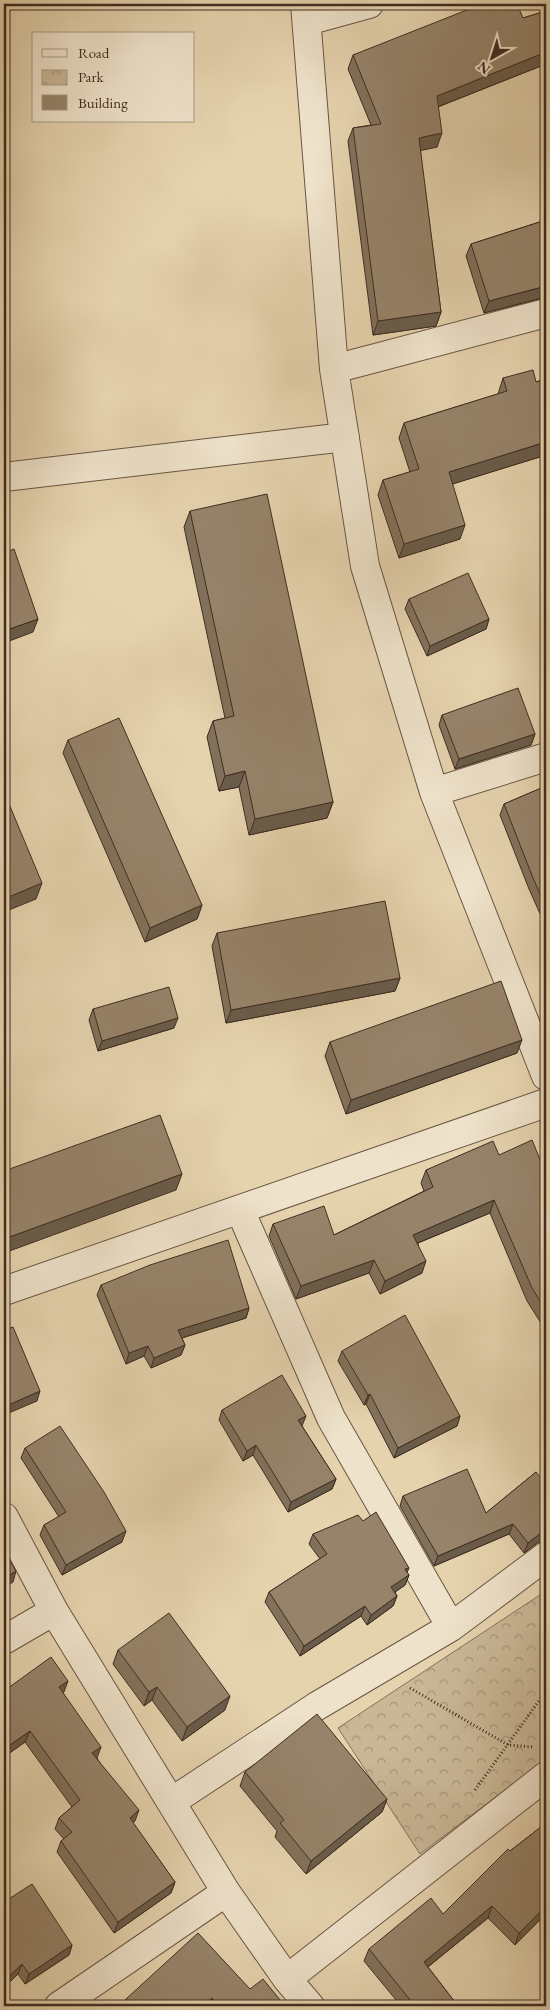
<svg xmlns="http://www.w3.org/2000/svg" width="550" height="2010" font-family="'EB Garamond',serif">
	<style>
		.park { fill: url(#park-crowns); stroke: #84725c }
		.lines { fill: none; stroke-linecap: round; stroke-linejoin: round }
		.minor-casing { stroke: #695644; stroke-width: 30 }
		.path { stroke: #402d21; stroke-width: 3; stroke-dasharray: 1 2.5; stroke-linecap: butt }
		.minor { stroke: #eee2ca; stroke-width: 28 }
		.wall { fill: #81715b; stroke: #402d21 }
		.shaded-wall { fill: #695c4a; stroke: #402d21 }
		.building { fill: #96836a; stroke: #402d21 }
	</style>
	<defs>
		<pattern id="park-crowns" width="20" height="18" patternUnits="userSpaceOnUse" patternTransform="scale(1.25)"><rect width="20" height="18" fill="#c9b796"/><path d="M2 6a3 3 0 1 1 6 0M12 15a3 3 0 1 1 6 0" fill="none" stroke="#a5957a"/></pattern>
	</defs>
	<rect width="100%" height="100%" fill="#e5d3ae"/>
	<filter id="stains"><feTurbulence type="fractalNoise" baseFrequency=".004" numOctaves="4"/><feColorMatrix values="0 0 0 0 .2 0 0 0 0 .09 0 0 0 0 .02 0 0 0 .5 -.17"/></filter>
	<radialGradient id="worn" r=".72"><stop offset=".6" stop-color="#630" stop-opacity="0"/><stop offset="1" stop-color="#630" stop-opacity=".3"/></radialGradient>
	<path class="park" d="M546,1591V1759L420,1854L338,1728Z"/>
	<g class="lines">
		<defs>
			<path id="minor" d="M305,4L334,369L365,566L434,792L546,1076
				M307,21L369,4
				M334,369L546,313
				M4,477L345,437
				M434,792L546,757
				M240,1210L331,1418L451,1627
				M4,1291L546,1103
				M4,1517L54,1611L226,1892L287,1979L310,2006
				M4,1640L54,1611
				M171,1802L317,1706L451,1627L546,1556
				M287,1979L546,1776
				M59,2006L226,1892"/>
		</defs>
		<use href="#minor" class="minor-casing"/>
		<path class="path" d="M410,1688L508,1745L533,1747
			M475,1790L546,1691"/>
		<use href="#minor" class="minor"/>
	</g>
	<path class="wall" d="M546,11V64L438,107L437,147L420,150L441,312L436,326L373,335L348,141L353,128L371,125L348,69L353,55L523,18Z
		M546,220V299L542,298L484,313L466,256L471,244Z
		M503,378L536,382L546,379V455L452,484L460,539L399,558L378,495L383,480L410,472L399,438L404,423L498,394Z
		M190,511L333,802L327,818L249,835L239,787L219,791L207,737L213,721L225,718L184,527Z
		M409,599L489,619L486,629L427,656L405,609Z
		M442,715L535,734L531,745L455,769L439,725Z
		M68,740L202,905L197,919L145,942L63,753Z
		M546,786V927L529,889L500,815L504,804Z
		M217,933L400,978L395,991L226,1023L212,946Z
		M93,1009L174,1028L98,1051L89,1020Z
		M330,1042L517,1053L346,1114L325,1056Z
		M499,1155L546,1174V1331L527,1301L490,1213L418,1243L422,1273L380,1294L369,1273L296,1299L269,1236L273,1224L334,1235L424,1191L421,1183L426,1170Z
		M101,1285L249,1308L246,1318L182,1338L185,1345L181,1355L151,1368L144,1356L126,1364L97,1295Z
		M342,1351L460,1416L457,1426L394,1458L366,1404L364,1405L338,1361Z
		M222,1410L302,1426L336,1479L332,1489L288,1512L253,1455L243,1461L219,1420Z
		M25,1448L122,1542L62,1575L40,1535L44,1525L59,1517L21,1458Z
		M536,1472L537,1543L524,1553L509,1534L434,1566L400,1506L403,1496L486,1513Z
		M363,1521L409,1575L405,1585L395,1592L397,1596L393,1606L367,1625L361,1616L300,1656L265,1602L269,1592L320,1559L309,1544L313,1534Z
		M118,1650L225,1710L182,1741L152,1700L144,1706L113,1664Z
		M4,1691L64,1692L63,1693L97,1758L135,1821L133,1823L175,1882L171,1893L114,1933L57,1852L61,1841L64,1839L55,1829L59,1818L72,1807L25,1742L4,1757Z
		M245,1772L387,1799L382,1812L306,1874L275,1837L277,1831L240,1786Z
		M546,1823V1914L515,1945L488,1918L428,1967L458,2006H401L364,1961L369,1949L443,1914L510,1851Z
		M4,1902L72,1945L69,1955L25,1984L18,1974Z
		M250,1989L285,2006H123L126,1999Z"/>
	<path class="shaded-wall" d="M546,52V64L432,109L437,96Z
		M442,133L437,147L414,152L419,138Z
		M546,286L542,298L484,313L489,301Z
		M441,312L436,326L373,335L378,321Z
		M546,442V455L443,487L449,472Z
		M465,525L460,539L399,558L404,544Z
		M38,619L33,632L4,643V631Z
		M489,619L486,629L427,656L430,646Z
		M535,734L531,745L455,769L459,759Z
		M245,771L239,787L219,791L225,776Z
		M333,802L327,818L249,835L255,819Z
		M42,883L36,899L4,912V899Z
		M202,905L197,919L145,942L150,928Z
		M400,978L395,991L226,1023L231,1010Z
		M178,1018L174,1028L98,1051L102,1041Z
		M522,1040L517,1053L346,1114L351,1100Z
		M182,1174L176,1190L4,1253V1239Z
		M494,1200L490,1213L408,1247L413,1235Z
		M374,1260L369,1273L296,1299L301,1286Z
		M426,1261L422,1273L380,1294L385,1281Z
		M249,1308L246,1318L175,1340L178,1330Z
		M185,1345L181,1355L151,1368L154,1358Z
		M148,1346L144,1356L126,1364L129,1353Z
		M40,1391L37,1401L4,1415V1407Z
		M370,1394L366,1404L364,1405L368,1395Z
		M306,1416L302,1426L298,1420Z
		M460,1416L457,1426L394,1458L398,1448Z
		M256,1445L253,1455L243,1461L247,1451Z
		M336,1479L332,1489L288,1512L291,1502Z
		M513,1524L509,1534L434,1566L438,1556Z
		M126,1531L122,1542L62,1575L66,1565Z
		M546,1532V1541L537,1543L524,1553L528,1543L541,1533Z
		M409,1568L405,1577L409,1575L405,1585L387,1598L391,1587L405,1569Z
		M16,1571L13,1582L4,1588V1579Z
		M397,1596L393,1606L367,1625L371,1615Z
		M365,1606L361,1616L300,1656L304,1646Z
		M68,1681L64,1692L55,1699L59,1687Z
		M157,1687L152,1700L144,1706L149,1692Z
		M230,1696L225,1710L182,1741L187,1727Z
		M30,1731L25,1742L4,1757V1749Z
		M101,1747L97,1758L88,1764L92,1753Z
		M387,1799L382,1812L306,1874L311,1861Z
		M139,1810L135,1821L125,1829L130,1818Z
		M175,1882L171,1893L114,1933L118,1922Z
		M492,1906L488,1918L419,1974L424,1962Z
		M546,1906V1914L515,1945L519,1933Z
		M72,1945L69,1955L25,1984L29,1974Z
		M22,1964L18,1974L4,1988V1981Z
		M212,1998L209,2006H203Z"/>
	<path class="building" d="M482,4H517L523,18L546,11V52L437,96L442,133L419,138L441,312L378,321L353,128L381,124L353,55Z
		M546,220V286L489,301L471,244Z
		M533,370L536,382L546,379V442L449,472L465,525L404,544L383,480L419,469L404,423L507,391L503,378Z
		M267,494L333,802L255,819L245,771L225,776L213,721L234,716L190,511Z
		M14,549L38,619L4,631V553Z
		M468,573L489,619L430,646L409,599Z
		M518,688L535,734L459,759L442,715Z
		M119,718L202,905L150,928L68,740Z
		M546,786V907L533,878L504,804Z
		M9,804L42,883L4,899V806Z
		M385,901L400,978L231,1010L217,933Z
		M501,981L522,1040L351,1100L330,1042Z
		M169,987L178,1018L102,1041L93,1009Z
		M160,1115L182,1174L4,1239V1171Z
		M532,1140L546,1174V1311L532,1288L494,1200L413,1235L426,1261L385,1281L374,1260L301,1286L273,1224L324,1206L334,1235L433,1187L426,1170L493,1141L499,1155Z
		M228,1240L249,1308L178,1330L185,1345L154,1358L148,1346L129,1353L101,1285L150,1265Z
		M405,1315L460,1416L398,1448L370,1394L368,1395L342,1351Z
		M13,1327L40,1391L4,1407V1330Z
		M282,1375L306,1416L298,1420L336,1479L291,1502L256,1445L247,1451L222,1410Z
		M60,1426L104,1492L126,1531L66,1565L44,1525L66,1512L25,1448Z
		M467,1469L486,1513L536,1472L546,1484V1532L541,1533L528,1543L513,1524L438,1556L403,1496Z
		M376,1512L409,1568L405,1569L409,1575L391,1587L397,1596L371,1615L365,1606L304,1646L269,1592L327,1554L313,1534L358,1515L363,1521Z
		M4,1551L16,1571L4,1579Z
		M169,1613L230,1696L187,1727L157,1687L149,1692L118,1650Z
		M51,1657L68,1681L59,1687L101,1747L92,1753L139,1810L130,1818L175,1882L118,1922L61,1841L72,1832L59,1818L80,1800L30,1731L4,1749V1691Z
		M317,1714L387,1799L311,1861L280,1823L284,1820L245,1772Z
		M546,1823V1906L519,1933L492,1906L424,1962L458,2006H414H415L369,1949L431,1898L443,1914L508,1849L510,1851Z
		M32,1884L72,1945L29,1974L22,1964L4,1981V1902Z
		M198,1933L250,1989L263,1979L285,2006H219L212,1998L203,2006H128L131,2004L126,1999Z"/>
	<rect width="550" height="2010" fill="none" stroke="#e5d3ae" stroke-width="20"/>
	<rect x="5" y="5" width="540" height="2000" fill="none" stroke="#402d21" stroke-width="2.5"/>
	<rect x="10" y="10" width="530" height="1990" fill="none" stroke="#402d21"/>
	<rect x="32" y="32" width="162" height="90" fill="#eee2ca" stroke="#a89a86"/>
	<rect x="42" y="49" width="25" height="8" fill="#eee2ca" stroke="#a89a86"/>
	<text x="78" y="58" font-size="15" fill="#402d21">Road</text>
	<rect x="42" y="70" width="25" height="15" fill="url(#park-crowns)" stroke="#a89a86"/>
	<text x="78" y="82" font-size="15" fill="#402d21">Park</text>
	<rect x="42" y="95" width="25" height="15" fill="#96836a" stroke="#a89a86"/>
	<text x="78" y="108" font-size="15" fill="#402d21">Building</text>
	<g transform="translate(492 58) rotate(219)" stroke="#eee2ca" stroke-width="4" paint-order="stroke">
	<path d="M0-4L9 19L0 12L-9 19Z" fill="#402d21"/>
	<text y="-8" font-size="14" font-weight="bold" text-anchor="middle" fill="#402d21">N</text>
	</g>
	<rect width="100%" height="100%" filter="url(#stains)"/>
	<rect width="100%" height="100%" fill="url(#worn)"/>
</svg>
